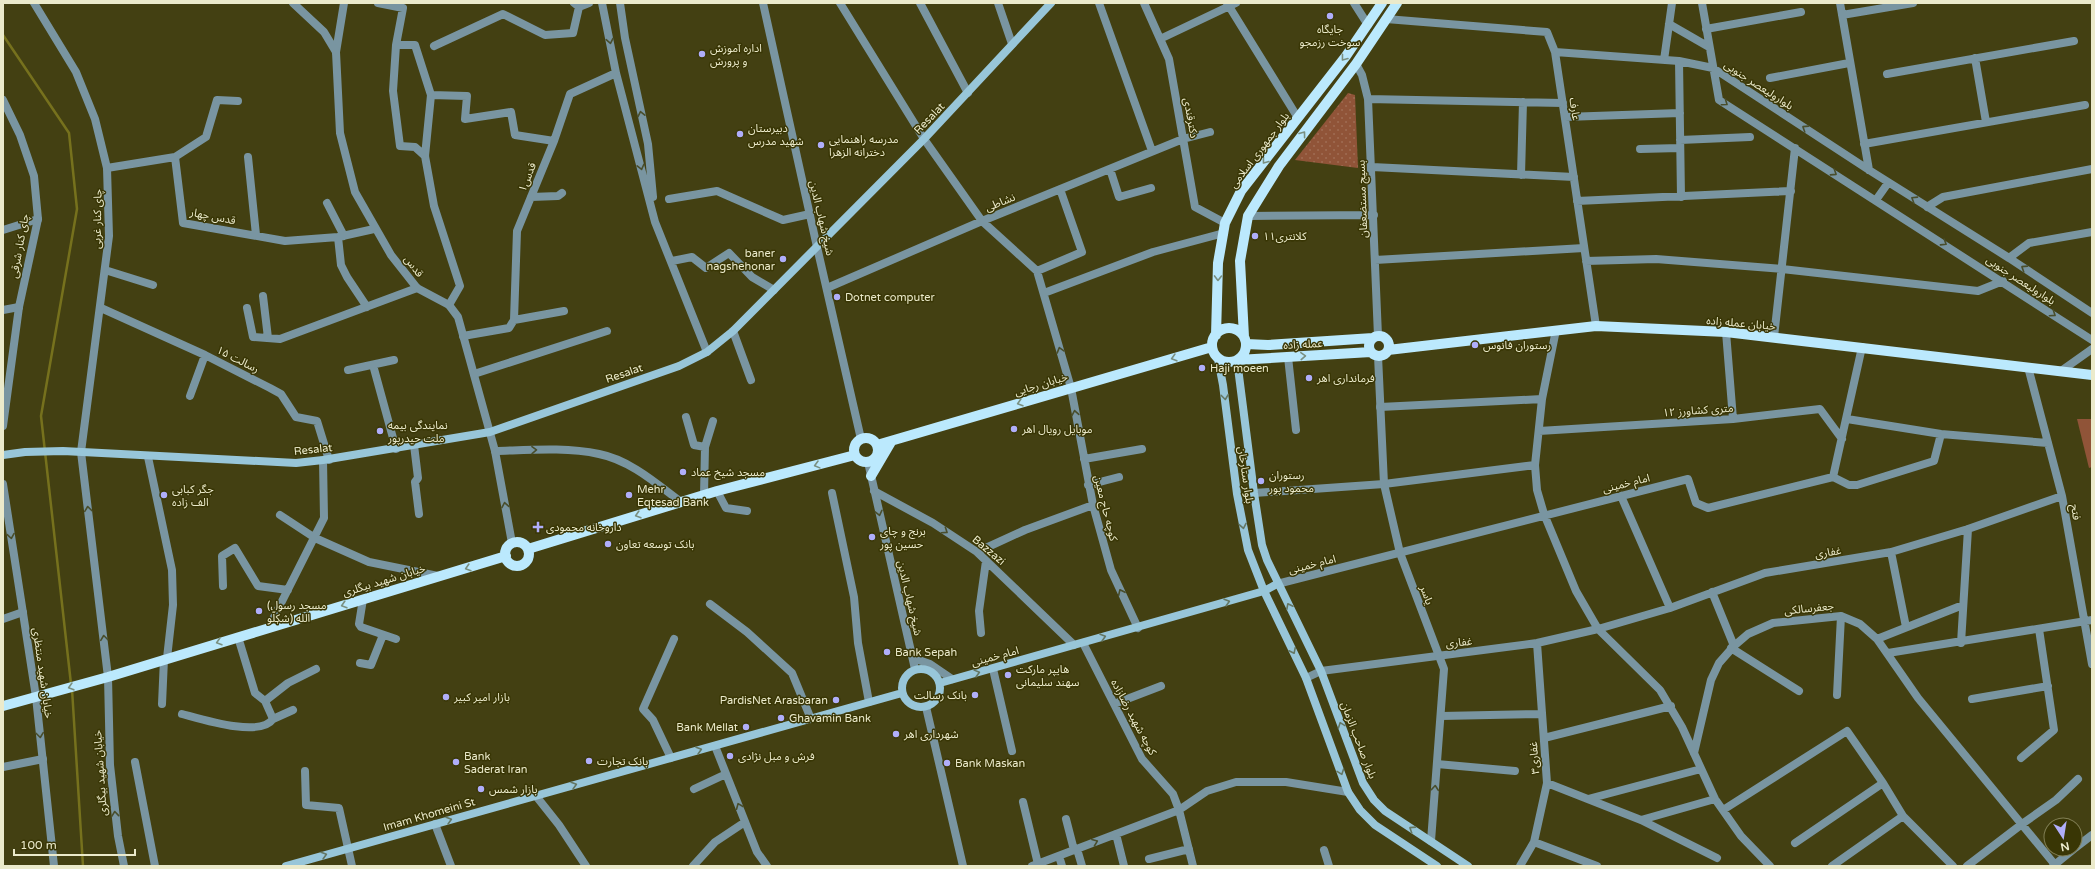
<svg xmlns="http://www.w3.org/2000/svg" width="2095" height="869" font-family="'Varela Round','Noto Sans Arabic',sans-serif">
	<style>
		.park { fill: url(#park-dots) }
		.pitch { fill: #905438 }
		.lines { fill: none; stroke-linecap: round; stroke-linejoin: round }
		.stream { stroke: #76711d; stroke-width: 2.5 }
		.minor { stroke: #7995a1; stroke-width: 8 }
		.tertiary { stroke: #7995a1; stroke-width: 8 }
		.secondary { stroke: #98c6d9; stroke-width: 8 }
		.primary { stroke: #bbe9fd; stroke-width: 10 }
		.oneway { stroke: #494e2c }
		.oneway2 { stroke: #7a9081 }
		.oneway3 { stroke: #647764 }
		.poi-dot { fill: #b0aefa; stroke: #393605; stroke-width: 1.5 }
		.labels { text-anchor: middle; stroke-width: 3; stroke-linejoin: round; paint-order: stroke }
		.poi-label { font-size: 11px; fill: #ebeacb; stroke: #393605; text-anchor: start }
		.street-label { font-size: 11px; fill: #ebeacb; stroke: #393605 }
	</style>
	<defs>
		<pattern id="park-dots" width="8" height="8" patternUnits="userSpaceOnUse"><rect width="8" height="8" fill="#905438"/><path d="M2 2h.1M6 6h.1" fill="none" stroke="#a06d53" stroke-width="1.8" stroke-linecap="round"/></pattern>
	</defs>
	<rect width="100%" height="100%" fill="#434012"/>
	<path class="park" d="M1348,93L1355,95L1358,168L1295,160Z"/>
	<path class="pitch" d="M2077,419H2092V467L2089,468Z"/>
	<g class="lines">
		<path class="stream" d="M3,35L69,133L77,209L41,416L71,684
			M72,689L83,866"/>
		<path class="minor" d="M378,3L403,8L396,45L393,91L400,146L415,147L425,156
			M574,3L579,7L589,3
			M602,3L616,73L655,222L707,352
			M620,3L625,38L648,144L653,197
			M763,3L817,247
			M840,3L924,139L982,221L1037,271L1071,388L1093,505L1111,570L1138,628
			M920,3L968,93
			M998,3L1012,44
			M1099,3L1152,151
			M1144,3L1169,59L1195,207L1225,223
			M1227,3L1298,118
			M1354,3L1368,25
			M1702,3L1719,100L2092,340
			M1840,3L1869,170
			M1842,15L1913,3
			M1386,19L1547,32L1555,52L1596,326
			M1669,24L1709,47
			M1706,29L1801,12
			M1160,39L1236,3
			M396,45H415L431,95L425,156L434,206L460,286L449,305
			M434,46L503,14L545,35L573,33L579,7
			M336,52L344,3
			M1555,52L1679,61L1713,68L1869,170L2009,258L2092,313
			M1975,58L1986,122
			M1664,60L1672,3
			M1679,61L1681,197
			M1356,64L1362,75L1368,99L1378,336
			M1887,74L2074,41
			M1770,78L1849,63
			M431,95L467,96L465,119L511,112L515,135L554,141
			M1368,99L1563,103
			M238,101L217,100L206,137L175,157L183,223L285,241L338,237L374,229
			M1565,117L1680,113
			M1680,140L1750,137
			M1864,144L2085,105
			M1640,149L1680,148
			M248,157L256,235
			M1372,167L1574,177
			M107,168L175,157
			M1110,169L1119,197L1151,188
			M1521,175L1523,102
			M531,197L558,196L562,193
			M669,199L717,191L783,220L810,214
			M1876,200L1888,183
			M1577,201L1791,191
			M327,203L344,236
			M1927,207L1943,197L2092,169
			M1248,216L1374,215
			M3,230L38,219
			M338,237L341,265L347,277L367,307
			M2009,258L2029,243L2092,232
			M1375,260L1584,248
			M672,261L692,257L706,268L729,253L752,277L774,290
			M1586,261L1656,259L1782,269L1978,291L2003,281
			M105,270L153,285
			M1037,271L1082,252L1060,189
			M827,288L982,221L1183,139L1210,132
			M1044,293L1153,252L1224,233
			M263,296L268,338
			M101,308L205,355L270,388L281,394L296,417L317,421L329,460
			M247,308L253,337L280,339L417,288
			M3,310L19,307
			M514,320L564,311
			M1556,330L1542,399L1535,465L1537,490L1544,514L1576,591L1598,629L1660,690L1682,727L1715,799L1741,836L1770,866
			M733,331L751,380
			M1726,332L1733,419
			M463,336L509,328L514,320L517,231L554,141L570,94L616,73
			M1774,337L1795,148
			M1288,357L1296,430
			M373,365L396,449
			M2028,367L2062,496L2092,664
			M348,370L394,360
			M2061,371L2092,349
			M474,374L607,331
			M190,396L205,355
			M1380,407L1542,399
			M686,417L694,445L705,447
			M1847,419L1941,434L2048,443
			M1539,431L1733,419L1820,409L1842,439
			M414,445L418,478L415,482L419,514
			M495,451C530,450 566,447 599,454C630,460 657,484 681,502
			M148,457L172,570L173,605L167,658
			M1084,459L1142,449
			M1833,477L1849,485H1857L1934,461L1941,434
			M1088,485L1119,477
			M717,491L726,508L747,511
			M874,491L933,523L977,552L1074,645
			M832,493L854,597L858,643L869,702
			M1254,493L1384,484L1535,465
			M704,495L705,447L713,421
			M1621,496L1670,608
			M280,515L315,538L369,562L438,576
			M977,552L1025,530L1093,505
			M1891,552L1906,627
			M1277,584L1688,479L1696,503L1708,508L1833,477L1862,347
			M223,586L222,556L235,548L258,586L288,590
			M1712,592L1734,646
			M363,599L359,624L361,627L396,639
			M710,604L747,632L792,673L811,719
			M3,619L23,612
			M269,627L324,518L323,460
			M981,633L979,611L986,561
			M238,637L255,693L265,701L273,719L293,710
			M1877,639L1963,605
			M1083,643L1142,759L1173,794L1179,810L1193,866
			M1961,643L1968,529
			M1731,648L1799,691
			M1888,653L2092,620
			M360,663L371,665L383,635
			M993,669L1012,751
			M1306,678L1321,671L1537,643L1598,629L1670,608L1765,573L1891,552L1968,529L2062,496
			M1837,695L1841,616
			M1972,699L2048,686
			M265,701L288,683L316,669
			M162,704L164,659
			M1114,704L1161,686
			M182,714C201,719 260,738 273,719
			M1441,716L1542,714
			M1544,738L1671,706
			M715,746L757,852L767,866
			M1694,753L1711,680L1719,663L1734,646L1748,634L1773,623L1841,616L1860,624L1877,639L1918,698L2056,866
			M671,758L653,720L643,709L674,639
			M2021,758L2054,730L2039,629
			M135,762L155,866
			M1437,764L1515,771
			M3,767L43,759
			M305,771L306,805L339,808L352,866
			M1547,783L1641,820L1717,858
			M694,789L726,774
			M536,796L559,825L586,866
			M1588,799L1701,769
			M1023,802L1038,864
			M1723,810L1847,731L1883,783L1903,816L1953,866
			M1066,819L1074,850
			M1641,820L1715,799
			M1116,834L1124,866
			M1534,842L1597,866
			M1795,843L1883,783
			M2075,848L2092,835
			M1077,849L1082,866
			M1324,850L1329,866
			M1059,856L1062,866
			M1149,859L1189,849
			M693,866L715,842L745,822
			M1032,866L1179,810L1207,791L1236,782H1286L1348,792
			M1520,866L1534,842L1547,783L1537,643
			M1832,866L1903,816
			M1967,866L2022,824L2056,800L2078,779
			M2053,866L2074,849"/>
		<path class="tertiary" d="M34,3L76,72L95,119L107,168L109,236L81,452L108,677L110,765L118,836L124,866
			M293,3L324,32L336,52L340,133L355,192L391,255L417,288L449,305L458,317L495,451L512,543
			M3,100L20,135L34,176L38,219L19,307L3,426
			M817,247L861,439
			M1378,356L1384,484L1400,553L1444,669L1431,841
			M868,462L915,669
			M3,484L36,697L54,866
			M913,658L930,664L952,679
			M926,707L963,866
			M435,824L451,866"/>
		<path class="secondary" d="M1218,359L1223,385L1237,494L1248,550L1264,591L1306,678L1348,792L1360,810L1375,825L1437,866
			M1237,360L1254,493L1262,545L1267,560L1321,671L1363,783L1374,800L1385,811L1468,866
			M3,455L25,452L63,451L296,463L323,460L490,432L679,366L707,352L733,331L924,139L1051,3
			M902 688a19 19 0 1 1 38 0a19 19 0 1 1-38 0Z
			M940,683L1264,591L1277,584
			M286,866L902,693"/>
		<path class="primary" d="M1212 345a17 17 0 1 1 34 0a17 17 0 1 1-34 0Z
			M1216,335L1218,263L1225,223L1241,191L1346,56L1382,3
			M1369 346a10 10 0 1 1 20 0a10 10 0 1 1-20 0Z
			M1244,337L1240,261L1248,216L1279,166L1356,64L1397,3
			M1246,344L1268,345L1373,338
			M1388,350L1596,326L1726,332L2092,375
			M1237,360L1371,352
			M854 450a12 12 0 1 1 24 0a12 12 0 1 1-24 0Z
			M877,445L1212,347
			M871,476L891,442
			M505 554a12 12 0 1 1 24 0a12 12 0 1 1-24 0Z
			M528,549L717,491L855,455
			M3,706L108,677L506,556"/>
	</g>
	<defs><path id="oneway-chevron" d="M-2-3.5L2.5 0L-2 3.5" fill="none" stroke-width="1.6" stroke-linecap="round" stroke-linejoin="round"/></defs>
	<g class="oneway">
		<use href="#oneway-chevron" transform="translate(610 41) rotate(79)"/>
		<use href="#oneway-chevron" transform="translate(1725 103) rotate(35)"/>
		<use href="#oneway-chevron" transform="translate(641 114) rotate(-102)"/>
		<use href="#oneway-chevron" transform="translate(1805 128) rotate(-147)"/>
		<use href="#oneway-chevron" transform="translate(641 167) rotate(76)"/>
		<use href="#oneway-chevron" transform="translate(1834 173) rotate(33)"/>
		<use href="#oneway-chevron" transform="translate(1914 199) rotate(-148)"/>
		<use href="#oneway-chevron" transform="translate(1944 243) rotate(32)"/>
		<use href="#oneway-chevron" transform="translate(2024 268) rotate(-147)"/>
		<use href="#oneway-chevron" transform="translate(2053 314) rotate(34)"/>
		<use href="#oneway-chevron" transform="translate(1060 350) rotate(-106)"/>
		<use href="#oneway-chevron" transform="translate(1075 413) rotate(-100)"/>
		<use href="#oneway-chevron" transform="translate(534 450) rotate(-1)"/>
		<use href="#oneway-chevron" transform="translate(505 505) rotate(-100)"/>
		<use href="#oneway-chevron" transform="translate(88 509) rotate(-97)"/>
		<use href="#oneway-chevron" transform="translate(879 513) rotate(77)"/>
		<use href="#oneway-chevron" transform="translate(945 531) rotate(34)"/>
		<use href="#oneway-chevron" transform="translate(11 536) rotate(81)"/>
		<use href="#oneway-chevron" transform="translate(1121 592) rotate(-115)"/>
		<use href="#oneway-chevron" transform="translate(104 638) rotate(-97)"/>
		<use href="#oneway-chevron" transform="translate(40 735) rotate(83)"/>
		<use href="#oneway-chevron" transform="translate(1435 788) rotate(-85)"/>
		<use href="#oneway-chevron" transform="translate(739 806) rotate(-112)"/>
		<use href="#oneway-chevron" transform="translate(115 814) rotate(-96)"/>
		<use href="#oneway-chevron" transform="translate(1095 842) rotate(-21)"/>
	</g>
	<g class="oneway2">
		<use href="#oneway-chevron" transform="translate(1344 58) rotate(128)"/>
		<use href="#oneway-chevron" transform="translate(1303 134) rotate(-53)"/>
		<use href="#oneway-chevron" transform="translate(1265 161) rotate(128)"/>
		<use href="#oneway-chevron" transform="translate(1218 278) rotate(91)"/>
		<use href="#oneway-chevron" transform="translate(1303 356) rotate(-3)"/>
		<use href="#oneway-chevron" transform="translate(1174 358) rotate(164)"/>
		<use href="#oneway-chevron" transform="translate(1020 403) rotate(163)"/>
		<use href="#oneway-chevron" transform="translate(817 465) rotate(165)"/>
		<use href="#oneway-chevron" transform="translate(638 515) rotate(163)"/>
		<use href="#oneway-chevron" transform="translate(468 568) rotate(163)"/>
		<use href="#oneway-chevron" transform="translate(344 605) rotate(163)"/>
		<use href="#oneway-chevron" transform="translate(219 642) rotate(163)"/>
		<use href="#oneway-chevron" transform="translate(71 687) rotate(164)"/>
	</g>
	<g class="oneway3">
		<use href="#oneway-chevron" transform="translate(1225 397) rotate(83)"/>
		<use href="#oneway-chevron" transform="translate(1243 526) rotate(79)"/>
		<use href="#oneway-chevron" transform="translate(1227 602) rotate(-16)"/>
		<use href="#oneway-chevron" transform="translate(1289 606) rotate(-117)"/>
		<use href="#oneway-chevron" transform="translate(1103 637) rotate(-16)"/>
		<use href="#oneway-chevron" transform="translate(1293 651) rotate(64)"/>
		<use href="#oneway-chevron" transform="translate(977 673) rotate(-15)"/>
		<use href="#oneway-chevron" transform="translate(1341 725) rotate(-110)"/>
		<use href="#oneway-chevron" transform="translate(699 750) rotate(-16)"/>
		<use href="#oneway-chevron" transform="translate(1341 772) rotate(70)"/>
		<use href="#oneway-chevron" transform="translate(574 785) rotate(-16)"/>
		<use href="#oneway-chevron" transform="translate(449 820) rotate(-16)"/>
		<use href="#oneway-chevron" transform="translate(1412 829) rotate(-147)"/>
		<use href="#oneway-chevron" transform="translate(324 855) rotate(-16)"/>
	</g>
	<g class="poi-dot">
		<circle cx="1330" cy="16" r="4"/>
		<circle cx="702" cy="54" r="4"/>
		<circle cx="740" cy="134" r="4"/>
		<circle cx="821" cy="145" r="4"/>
		<circle cx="1255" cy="236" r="4"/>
		<circle cx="783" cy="259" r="4"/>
		<circle cx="837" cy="297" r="4"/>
		<circle cx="1475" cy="345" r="4"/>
		<circle cx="1202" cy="368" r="4"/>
		<circle cx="1309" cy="378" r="4"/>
		<circle cx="1014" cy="429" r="4"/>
		<circle cx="380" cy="431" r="4"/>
		<circle cx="683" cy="472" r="4"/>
		<circle cx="1261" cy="481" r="4"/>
		<circle cx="164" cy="495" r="4"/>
		<circle cx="629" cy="495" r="4"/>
		<path d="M536 521h4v4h4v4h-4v4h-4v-4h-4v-4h4z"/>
		<circle cx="872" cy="537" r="4"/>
		<circle cx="608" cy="544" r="4"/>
		<circle cx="259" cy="611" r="4"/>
		<circle cx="887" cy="652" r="4"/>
		<circle cx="1008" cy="675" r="4"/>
		<circle cx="975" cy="695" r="4"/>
		<circle cx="446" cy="697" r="4"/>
		<circle cx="836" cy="700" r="4"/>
		<circle cx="781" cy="718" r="4"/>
		<circle cx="746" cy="727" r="4"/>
		<circle cx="896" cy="734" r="4"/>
		<circle cx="730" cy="756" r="4"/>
		<circle cx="589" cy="761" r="4"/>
		<circle cx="456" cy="762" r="4"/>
		<circle cx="947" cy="763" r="4"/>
		<circle cx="481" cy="789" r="4"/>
	</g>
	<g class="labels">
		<g class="poi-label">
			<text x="1330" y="33" text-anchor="middle">جایگاه<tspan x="1330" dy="13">سوخت رزمجو</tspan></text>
			<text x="710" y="52">اداره آموزش<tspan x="710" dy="13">و پرورش</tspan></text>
			<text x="748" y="132">دبیرستان<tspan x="748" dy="13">شهید مدرس</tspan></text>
			<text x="829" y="143">مدرسه راهنمایی<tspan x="829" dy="13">دخترانه الزهرا</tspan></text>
			<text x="1263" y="240">کلانتری۱۱</text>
			<text x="775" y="257" text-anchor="end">baner<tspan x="775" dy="13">nagshehonar</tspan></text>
			<text x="845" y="301">Dotnet computer</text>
			<text x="1483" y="349">رستوران فانوس</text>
			<text x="1210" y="372">Haji moeen</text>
			<text x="1317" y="382">فرمانداری اهر</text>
			<text x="388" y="429">نمایندگی بیمه<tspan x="388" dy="13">ملت حیدرپور</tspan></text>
			<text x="1022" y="433">موبایل رویال اهر</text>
			<text x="691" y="476">مسجد شیخ عماد</text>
			<text x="1269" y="479">رستوران<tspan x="1269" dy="13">محمود پور</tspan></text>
			<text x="172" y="493">جگر کبابی<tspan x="172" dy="13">الف زاده</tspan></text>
			<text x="637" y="493">Mehr<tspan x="637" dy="13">Eqtesad Bank</tspan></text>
			<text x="546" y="531">داروخانه محمودی</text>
			<text x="880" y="535">برنج و چای<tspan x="880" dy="13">حسین پور</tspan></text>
			<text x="616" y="548">بانک توسعه تعاون</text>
			<text x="267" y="609">(مسجد رسول<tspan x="267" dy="13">الله (شکٖلّو</tspan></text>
			<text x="895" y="656">Bank Sepah</text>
			<text x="1016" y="673">هایپر مارکت<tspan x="1016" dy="13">سهند سلیمانی</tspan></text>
			<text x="967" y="699" text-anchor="end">بانک رسالت</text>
			<text x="454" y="701">بازار امیر کبیر</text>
			<text x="828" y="704" text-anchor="end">PardisNet Arasbaran</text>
			<text x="789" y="722">Ghavamin Bank</text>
			<text x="738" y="731" text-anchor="end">Bank Mellat</text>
			<text x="904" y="738">شهرداری اهر</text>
			<text x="464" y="760">Bank<tspan x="464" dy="13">Saderat Iran</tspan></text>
			<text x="738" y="760">فرش و مبل نژادی</text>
			<text x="597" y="765">بانک تجارت</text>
			<text x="955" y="767">Bank Maskan</text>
			<text x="489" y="793">بازار شمس</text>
		</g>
		<g class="street-label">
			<text transform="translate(1759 85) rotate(33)" y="4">بلوارولیعصر جنوبی</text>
			<text transform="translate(1575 109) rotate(82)" y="4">عارف</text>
			<text transform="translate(929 118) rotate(-46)" y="4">Resalat</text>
			<text transform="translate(1191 118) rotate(80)" y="4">دکترقندی</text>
			<text transform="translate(1259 150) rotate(-53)" y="4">بلوار جمهوری اسلامی</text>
			<text transform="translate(527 177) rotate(-68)" y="4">قدس۱</text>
			<text transform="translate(1362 199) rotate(-92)" y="4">بسیج مستضعفان</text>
			<text transform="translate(1000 202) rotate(-22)" y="4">نشاطی</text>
			<text transform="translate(213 216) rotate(11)" y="4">قدس چهار</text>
			<text transform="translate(822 218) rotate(77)" y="4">شیخ شهاب الدین</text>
			<text transform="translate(97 219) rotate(-89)" y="4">چای کنار غربی</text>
			<text transform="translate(19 246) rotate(-80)" y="4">چای کنار شرقی</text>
			<text transform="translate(414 266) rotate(52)" y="4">قدس</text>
			<text transform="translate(2021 280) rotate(33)" y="4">بلوارولیعصر جنوبی</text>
			<text transform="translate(1741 323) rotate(5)" y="4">خیابان عمله زاده</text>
			<text transform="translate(1303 344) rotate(-3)" y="4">عمله زاده</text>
			<text transform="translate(238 359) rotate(27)" y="4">رسالت ۱۵</text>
			<text transform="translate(624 373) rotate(-19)" y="4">Resalat</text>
			<text transform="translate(1041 384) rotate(-17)" y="4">خیابان رجایی</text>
			<text transform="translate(1698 410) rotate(-4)" y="4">۱۲ متری کشاورز</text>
			<text transform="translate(313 449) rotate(-6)" y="4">Resalat</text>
			<text transform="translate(1246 475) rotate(82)" y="4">بلوار ستارخان</text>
			<text transform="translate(1626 483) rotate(-14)" y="4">امام خمینی</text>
			<text transform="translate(1106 508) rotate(76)" y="4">کوچه حاج معین</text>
			<text transform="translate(2076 512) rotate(80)" y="4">فتح</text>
			<text transform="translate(989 550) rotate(40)" y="4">Bazzazi</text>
			<text transform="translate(1828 552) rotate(-9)" y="4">غفاری</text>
			<text transform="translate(1312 564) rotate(-14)" y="4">امام خمینی</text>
			<text transform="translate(384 580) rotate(-17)" y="4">خیابان شهید بیگلری</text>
			<text transform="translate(1427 595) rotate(70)" y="4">یاسر</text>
			<text transform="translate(910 598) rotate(77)" y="4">شیخ شهاب الدین</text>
			<text transform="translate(1809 608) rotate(-6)" y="4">جعفرسالکی</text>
			<text transform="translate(1459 642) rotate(-5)" y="4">غفاری</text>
			<text transform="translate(995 656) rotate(-15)" y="4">امام خمینی</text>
			<text transform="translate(43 673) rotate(82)" y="4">خیابان شهید منتظری</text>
			<text transform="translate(1134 717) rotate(62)" y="4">کوچه شهید رضازاده</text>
			<text transform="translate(1359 740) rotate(69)" y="4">بلوار صاحب الزمان</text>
			<text transform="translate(1534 758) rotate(-94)" y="4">غفاری۳</text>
			<text transform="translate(100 773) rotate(-94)" y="4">خیابان شهید بیگلری</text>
			<text transform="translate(429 814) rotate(-16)" y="4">Imam Khomeini St</text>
		</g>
	</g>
	<rect width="2095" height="869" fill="none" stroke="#ebeacb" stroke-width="8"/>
	<g transform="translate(2063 837) rotate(168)"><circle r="19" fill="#393605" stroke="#807e54"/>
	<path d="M0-3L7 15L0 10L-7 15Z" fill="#b0aefa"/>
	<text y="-6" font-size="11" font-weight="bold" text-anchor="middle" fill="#ebeacb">N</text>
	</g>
	<path d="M14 849v6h121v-6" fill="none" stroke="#ebeacb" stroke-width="2"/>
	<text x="20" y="849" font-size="12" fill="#ebeacb" stroke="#393605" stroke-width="3" paint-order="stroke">100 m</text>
</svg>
